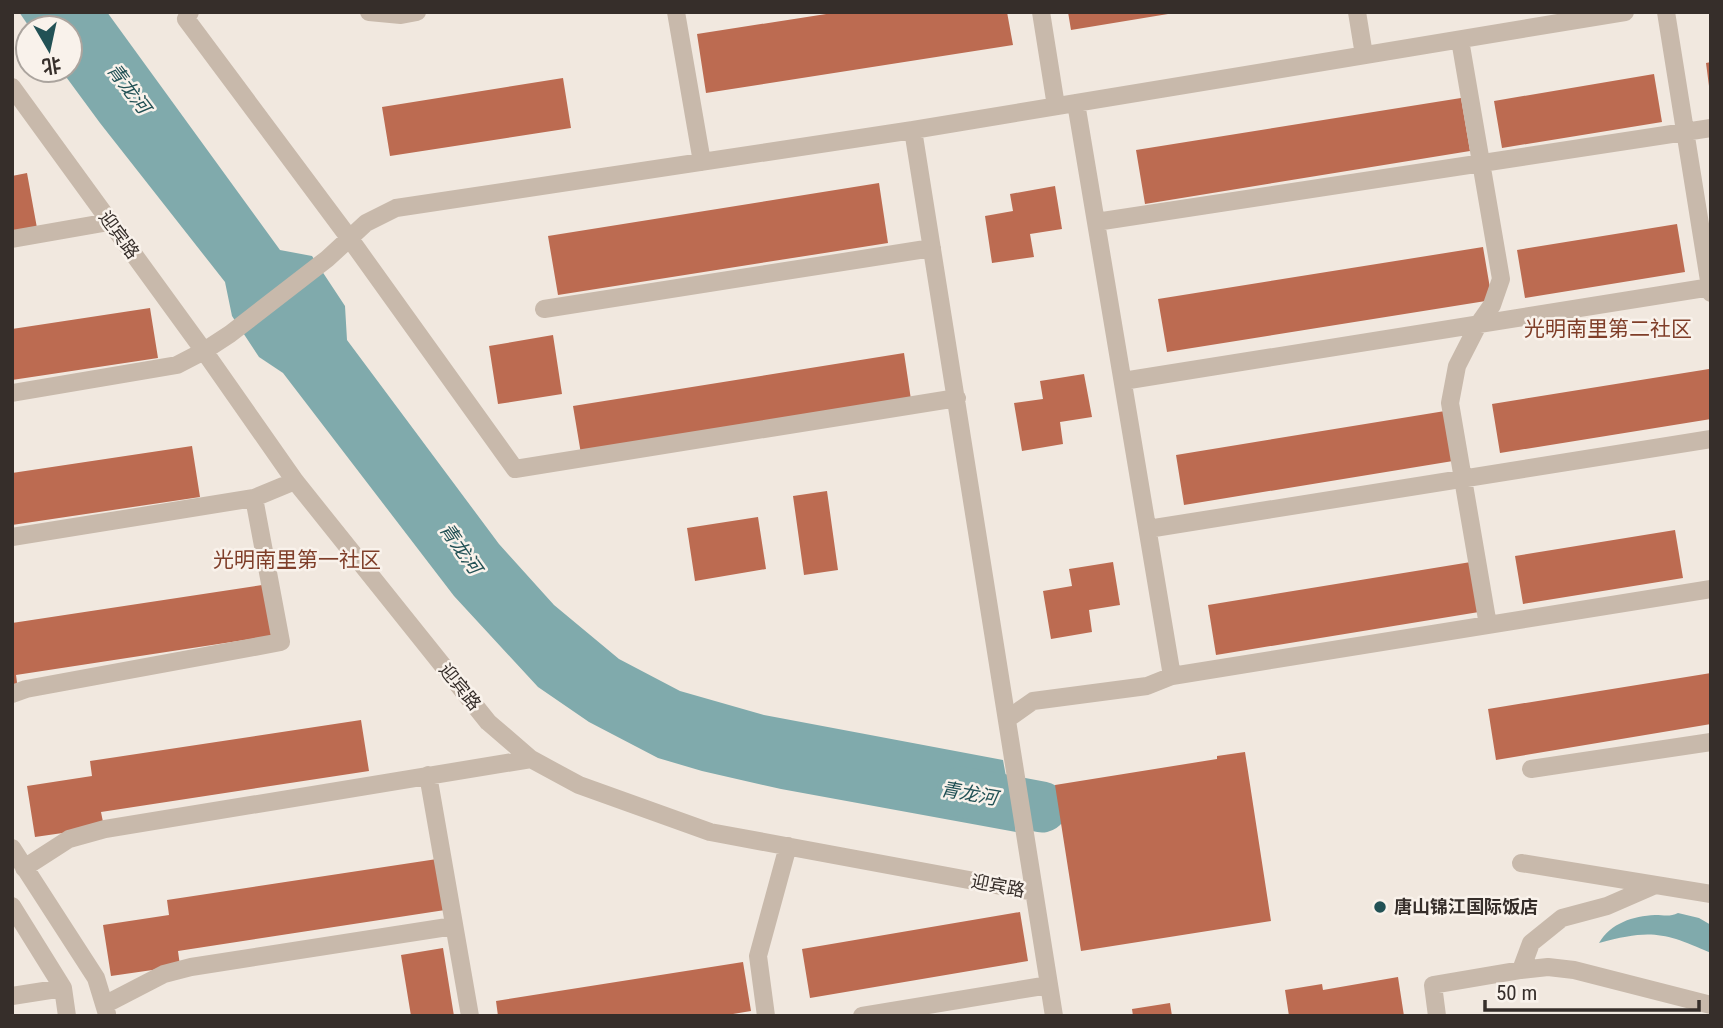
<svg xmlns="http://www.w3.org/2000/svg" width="1723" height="1028" font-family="'Roboto Condensed','Noto Sans SC',sans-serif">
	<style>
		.water { fill: #80aaac }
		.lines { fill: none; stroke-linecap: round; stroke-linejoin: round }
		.river { stroke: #80aaac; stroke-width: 51 }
		.building { fill: #bc6b51 }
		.minor { stroke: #c8b9ab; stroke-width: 18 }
		.poi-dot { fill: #225155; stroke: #f9f2eb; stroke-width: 2.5 }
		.labels { text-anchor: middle; stroke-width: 5; stroke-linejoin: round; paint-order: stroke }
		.street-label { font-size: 18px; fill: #362e2a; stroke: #f9f2eb }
		.poi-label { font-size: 18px; font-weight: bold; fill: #362e2a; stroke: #f9f2eb; text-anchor: start }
		.water-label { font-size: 19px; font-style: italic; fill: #225155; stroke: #f9f2eb }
		.quarter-label { font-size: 21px; fill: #7f3e29; stroke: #f9f2eb }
	</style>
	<rect width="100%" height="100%" fill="#f1e8df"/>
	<path class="water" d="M19,12H107L280,250L312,256L345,306L347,340L499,544L554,605L619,659L680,691L764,715L1003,760L1016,832L781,789L702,771L658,758L589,722L538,687L454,596L283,373L259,357L232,316L225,282L100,123L61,70H70V28H30Z
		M1678,913L1699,918L1711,925V953C1664,932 1650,929 1599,943C1611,923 1633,916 1655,915C1664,915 1670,917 1678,913Z"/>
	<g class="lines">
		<path class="river" d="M962,792L1042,807"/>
	</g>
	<path class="building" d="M839,12H1007L1013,45L706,93L697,34Z
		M1068,12H1167L1168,14L1071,30Z
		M1711,62V86H1709L1706,63Z
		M1654,74L1662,122L1502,148L1494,101Z
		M563,78L571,128L390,156L382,107Z
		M1461,98L1470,151L1145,204L1136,150Z
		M27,173L37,228L12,232V176Z
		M879,183L888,243L558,295L548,236Z
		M1055,186L1062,229L1030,234L1034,257L992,263L985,216L1013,211L1010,194Z
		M1677,224L1685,272L1525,298L1517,250Z
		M1483,247L1492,300L1167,352L1158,299Z
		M150,308L158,358L12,380V329Z
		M553,335L562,394L498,404L489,346Z
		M904,353L913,413L583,466L573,406Z
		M1709,369L1711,419L1500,453L1492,404Z
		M1084,374L1092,417L1060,422L1063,444L1022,451L1014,403L1043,399L1040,381Z
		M1445,411L1453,461L1184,505L1176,455Z
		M192,446L200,497L12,525V473Z
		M827,491L838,570L804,575L793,496Z
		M758,517L766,569L695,581L687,528Z
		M1675,530L1683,578L1523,604L1515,556Z
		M1477,561L1485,611L1216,655L1208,605Z
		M1113,562L1120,605L1089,610L1092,632L1051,639L1043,591L1072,586L1069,569Z
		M275,583L283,634L16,675L18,690L12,691V623Z
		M1711,673V724L1496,760L1488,709Z
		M361,720L369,771L101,812L104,827L35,837L27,786L92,776L90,761Z
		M1245,752L1271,921L1081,951L1055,785L1217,759V756Z
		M437,859L445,910L178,951L180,966L111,976L103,925L169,915L167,900Z
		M1020,912L1028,961L810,998L802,949Z
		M443,948L454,1016H411L401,955Z
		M743,962L751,1011L721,1016H498L496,1001Z
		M1398,977L1404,1016H1289L1285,990L1322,984L1323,990Z
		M1170,1003L1172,1016H1133L1132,1009Z"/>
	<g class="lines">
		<path class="minor" d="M190,12L186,19L350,239L515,469L957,398
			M369,12L401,15L417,12
			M676,12L702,162
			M1041,12L1056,106
			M1357,12L1364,55
			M1666,12L1711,293
			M1460,40L1501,279L1492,305L1478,325L1457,366L1450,403L1488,625
			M12,87L204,351L295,481L488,722L531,759L579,785L710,832L1034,892
			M1076,103L1172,676
			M913,130L1054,1016
			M1096,222L1711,128
			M12,239L109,222
			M544,309L932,248
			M1123,381L1711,287
			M12,393L177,365L204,351L230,334L327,259L366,223L396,208L913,130L1625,12
			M1148,529L1711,439
			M12,537L254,498L295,481
			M12,694L26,689L281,642L254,498
			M1009,718L1033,701L1147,686L1172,676L1711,589
			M1531,769L1711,742
			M428,775L470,1016
			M12,848L96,978L107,1014
			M1521,863L1711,894
			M24,868L69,839L105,829L531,759
			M12,906L63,988L67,1016
			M1521,970L1531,943L1562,918L1607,906L1653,886
			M12,996L63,988
			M106,1004L164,974L191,967L454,926
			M766,1016L758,956L788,846
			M862,1016L1049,985
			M1437,1016L1433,985L1521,970L1548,967L1574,970L1711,1005"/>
	</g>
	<circle class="poi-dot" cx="1380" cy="907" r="7"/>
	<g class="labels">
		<g class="street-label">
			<text transform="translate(119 235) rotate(54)" y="6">迎宾路</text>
			<text transform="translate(460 687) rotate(51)" y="6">迎宾路</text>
			<text transform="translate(998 886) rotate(11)" y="6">迎宾路</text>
		</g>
		<g class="poi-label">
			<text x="1394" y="913">唐山锦江国际饭店</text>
		</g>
		<g class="water-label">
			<text transform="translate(129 88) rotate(53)" y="7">青龙河</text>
			<text transform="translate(461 548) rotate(55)" y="7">青龙河</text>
			<text transform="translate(969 793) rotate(10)" y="7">青龙河</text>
		</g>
		<g class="quarter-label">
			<text x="1608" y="336">光明南里第二社区</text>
			<text x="297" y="567">光明南里第一社区</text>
		</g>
	</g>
	<rect width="1723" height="1028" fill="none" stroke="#362e2a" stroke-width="28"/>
	<g transform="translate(49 49) rotate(171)"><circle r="33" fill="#f9f2eb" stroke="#aba49e" stroke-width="2"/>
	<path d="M0-5L12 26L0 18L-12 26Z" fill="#225155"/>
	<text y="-10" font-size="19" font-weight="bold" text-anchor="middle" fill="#362e2a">北</text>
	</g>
	<path d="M1485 1000v10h214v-10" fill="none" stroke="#362e2a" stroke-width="3.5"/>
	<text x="1496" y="1000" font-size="21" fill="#362e2a" stroke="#f9f2eb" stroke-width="5" paint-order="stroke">50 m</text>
</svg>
